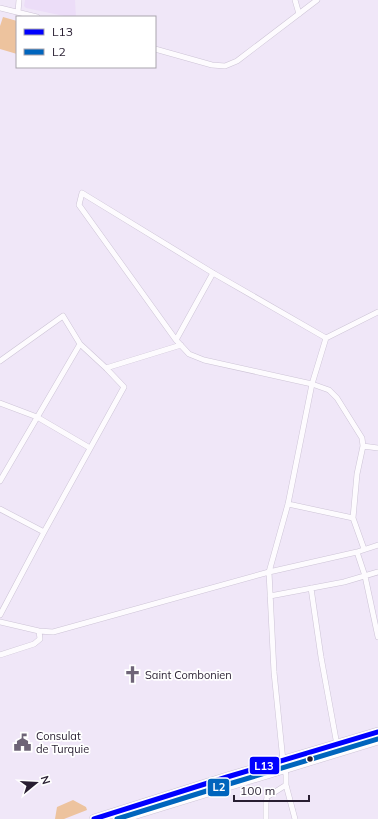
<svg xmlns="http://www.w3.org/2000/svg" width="378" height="819" font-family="Mulish,sans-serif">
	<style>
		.built { fill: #ecddf8 }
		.green { fill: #edc39e }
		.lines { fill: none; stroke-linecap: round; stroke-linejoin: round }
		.street-casing { stroke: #cdc4d6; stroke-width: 6 }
		.highway-casing { stroke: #cdc4d6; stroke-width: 10 }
		.street { stroke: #fdfbfe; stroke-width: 5 }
		.highway { stroke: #fdfbfe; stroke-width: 9 }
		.bus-1-casing { stroke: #fff; stroke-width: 8 }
		.bus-2-casing { stroke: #fff; stroke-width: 8 }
		.bus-1 { stroke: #00f; stroke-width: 5 }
		.bus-2 { stroke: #0065bd; stroke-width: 5 }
		.bus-dot { fill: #281e31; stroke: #fff; stroke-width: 1.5 }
		.labels { text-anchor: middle; stroke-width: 3.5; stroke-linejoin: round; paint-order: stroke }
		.poi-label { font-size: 11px; fill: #281e31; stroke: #fff; text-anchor: start }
		.line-badge { stroke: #fff; stroke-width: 1.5 }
		.badge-label { font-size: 11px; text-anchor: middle; font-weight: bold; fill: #fff }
	</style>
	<rect width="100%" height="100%" fill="#f0e7f8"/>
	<path class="built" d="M25,0H75L76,17H69L26,8L24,6Z"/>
	<path class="green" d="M3,17L17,21V54L0,49V26Z
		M73,800L86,807L87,810L64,819H55L57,807Z"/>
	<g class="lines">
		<defs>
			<path id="street" d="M295,0L299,14
				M0,8L37,17
				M18,12L19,0
				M155,49L212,65L225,66L237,61L317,0
				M326,338L213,273L82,193L79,205L176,340L189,354L204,360L312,384L329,390L337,398L362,438L363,446L357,474L353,518L364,549
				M176,340L213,273
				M0,361L63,316L80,344L106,368L124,387L44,532L0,615
				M106,368L181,345
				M0,403L37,417L90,448
				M363,446L378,448
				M0,481L80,344
				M288,504L353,518
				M0,509L44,532
				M357,552L365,576L378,637
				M311,588L321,657L337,745
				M270,596L344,582L378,572
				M0,622L39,631L53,632L269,572L357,552L378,545
				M0,655L34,644L40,639L39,631
				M266,819V803L267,797L286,785
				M295,819L286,785V775L283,761L274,672L269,572L288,504L312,384L326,338L378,312"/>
			<path id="highway" d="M94,819L227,777L378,732
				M120,819L378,740"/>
		</defs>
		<use href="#street" class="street-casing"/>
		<use href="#highway" class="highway-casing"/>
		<use href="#street" class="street"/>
		<use href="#highway" class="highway"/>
		<defs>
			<path id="bus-1" d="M94,819L227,777L378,732"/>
			<path id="bus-2" d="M117,819L229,784L378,739"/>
		</defs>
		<use href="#bus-1" class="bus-1-casing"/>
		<use href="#bus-2" class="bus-2-casing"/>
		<use href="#bus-1" class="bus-1"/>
		<use href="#bus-2" class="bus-2"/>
	</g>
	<defs>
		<symbol id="church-bare" viewBox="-9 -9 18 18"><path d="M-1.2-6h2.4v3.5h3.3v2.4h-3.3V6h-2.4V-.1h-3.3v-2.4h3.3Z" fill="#6e6477" stroke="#fff" stroke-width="2.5" paint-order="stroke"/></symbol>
		<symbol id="civic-bare" viewBox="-9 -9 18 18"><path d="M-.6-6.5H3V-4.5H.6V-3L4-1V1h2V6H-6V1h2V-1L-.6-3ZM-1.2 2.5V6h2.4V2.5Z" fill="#6e6477" stroke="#fff" stroke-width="2.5" paint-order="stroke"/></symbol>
	</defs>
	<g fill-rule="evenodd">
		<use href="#church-bare" x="120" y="662" width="25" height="25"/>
		<use href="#civic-bare" x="10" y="730" width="25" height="25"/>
	</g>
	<circle class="bus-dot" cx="310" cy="759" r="3.5"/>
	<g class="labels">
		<g class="poi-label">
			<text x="145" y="679">Saint Combonien</text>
			<text x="36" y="740">Consulat<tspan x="36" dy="13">de Turquie</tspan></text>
		</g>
	</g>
	<g class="line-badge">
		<rect x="249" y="756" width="31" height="19" rx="4" fill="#00f"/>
		<rect x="207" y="778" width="23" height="19" rx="4" fill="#0065bd"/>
	</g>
	<g class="badge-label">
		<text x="264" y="770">L13</text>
		<text x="219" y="791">L2</text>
	</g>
	<rect x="16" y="16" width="140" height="52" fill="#ffffff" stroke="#a9a5ad"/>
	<rect x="24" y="29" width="20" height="6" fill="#0000ff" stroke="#a9a5ad"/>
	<text x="52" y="36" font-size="12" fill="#281e31">L13</text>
	<rect x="24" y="49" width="20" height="6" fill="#0065bd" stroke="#a9a5ad"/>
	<text x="52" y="56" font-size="12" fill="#281e31">L2</text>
	<g transform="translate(36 783) rotate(72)" stroke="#ffffff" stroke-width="3" paint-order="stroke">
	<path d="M0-3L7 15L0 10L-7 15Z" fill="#281e31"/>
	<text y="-6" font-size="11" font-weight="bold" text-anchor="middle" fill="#281e31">N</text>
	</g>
	<path d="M234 795v6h75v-6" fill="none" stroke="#281e31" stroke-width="2"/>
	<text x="240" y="795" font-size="12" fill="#281e31" stroke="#ffffff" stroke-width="3" paint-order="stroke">100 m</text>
</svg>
